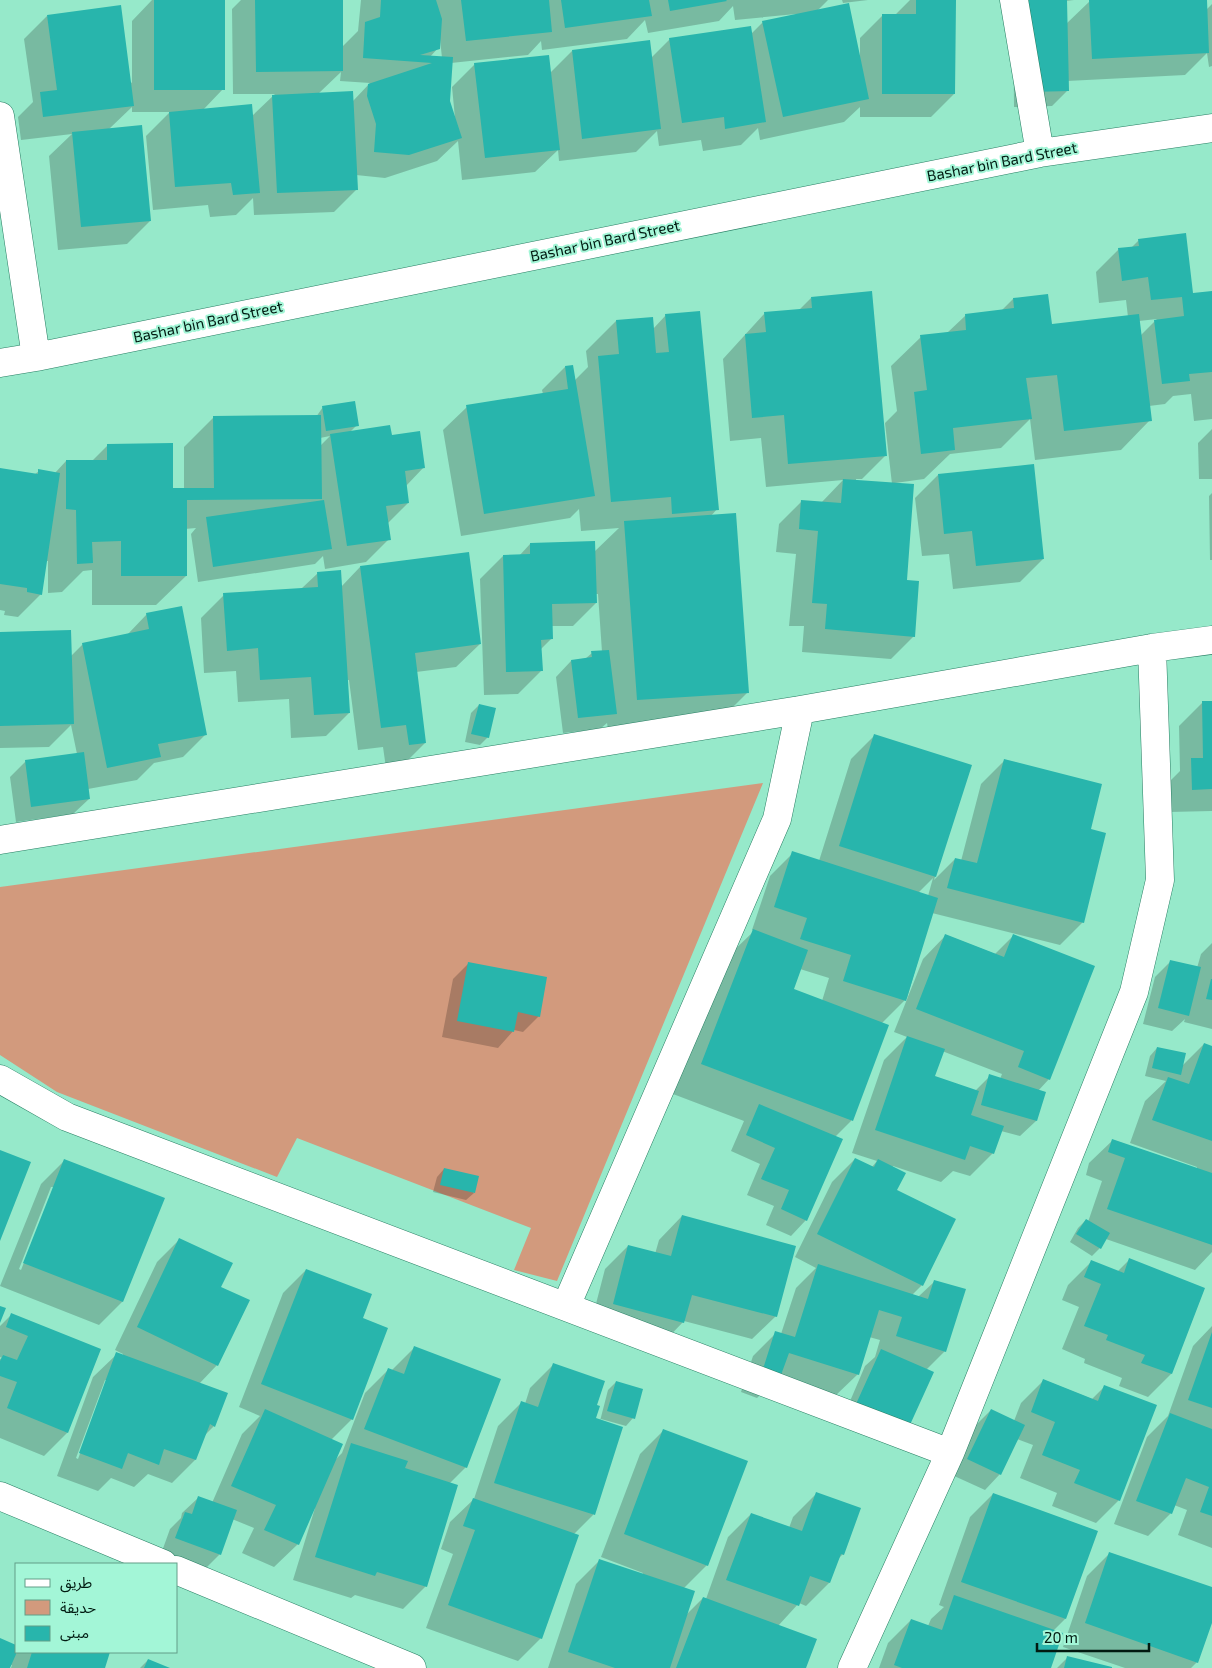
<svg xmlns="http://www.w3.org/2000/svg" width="1212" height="1668" font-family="'Exo 2','Noto Sans Arabic',sans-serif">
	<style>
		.green { fill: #d29a7d }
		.shadow { fill: #0003; fill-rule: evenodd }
		.building { fill: #28b5ac }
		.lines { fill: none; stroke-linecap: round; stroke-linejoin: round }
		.minor-casing { stroke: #277e63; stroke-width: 29 }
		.minor { stroke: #fff; stroke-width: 28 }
		.labels { text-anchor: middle; stroke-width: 4; stroke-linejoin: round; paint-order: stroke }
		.street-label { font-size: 15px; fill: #011a11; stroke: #a3f6d7 }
	</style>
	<rect width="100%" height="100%" fill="#96e9ca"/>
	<path class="green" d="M763,783L557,1281L514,1270L531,1228L297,1138L277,1177L57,1092L0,1055V887Z"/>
	<path class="shadow" d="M152,0H224L223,89L203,110L252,116L275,94H233L232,9L241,0H341L342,47L358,31L361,0H828L817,11L860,57V38L883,15H895L910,0H955L954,94L931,117H860V107L844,122L760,140L758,128L741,145L703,151L701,140L659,146L657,131L636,152L559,161L558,150L535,172L462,180L458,141L437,161L385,178L356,175L357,189L334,212L254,215L253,198L236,215L210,217L208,205L153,210L146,136L170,112H132V107L109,129L150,221L127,244L58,250L49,156L72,134L21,140L18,117L33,102L24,39L47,16L132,83V21ZM733,6L735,20L796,14V15L763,22L751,34L670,39L651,58L572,51L550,73L475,64L452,87L455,118L448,101L451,63L528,55L541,41L542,50L627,39L645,20L648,33L719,21ZM440,39L442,58L430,57L438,48ZM341,72L340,81L370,83L353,101L318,94Z
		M842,0H868L843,3Z
		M1013,0H1074L1066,1V24L1090,1L1206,0V10L1212,4V66L1209,67L1207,53L1185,75L1067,81V91L1052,106L1014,107Z
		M1139,240L1192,294L1212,292V419L1194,421L1191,394L1173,396L1165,404L1149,406L1150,420L1121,450L1035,460L1030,419L1001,448L950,454L924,479L895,483L905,581L914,636L891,659L802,652L804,626H789L796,554L776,552L779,524L802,501L821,503L843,480L766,487L761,438L730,441L723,359L765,313L799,310L811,298L885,456L862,479H856V481L892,484L885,423L897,411L891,366L921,337L947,333L965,316L1001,311L1013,299L1051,325L1128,317L1126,300L1099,303L1096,272L1119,249L1131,248ZM1157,319L1140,336L1139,321Z
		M666,315L717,509L711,516L748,692L718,722L608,729L607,723L600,729L563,733L556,677L571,661L585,659L592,653L602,652L598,594H596V603L573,626H552V638L540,650L541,671L518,694L484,695L480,579L503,556H519L530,544L594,552L619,528L581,531L579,509L570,518L461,536L443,430L467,407L543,394L542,390L565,367L572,366L574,381L588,367L586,351L616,321L652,318L653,329Z
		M323,407L357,425L350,432L391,437L424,467L406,486L408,503L387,524L389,539L366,562L325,569L323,556L315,564L198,582L191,534L196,528L185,529L186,576L156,605H92V570L83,571L62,592L48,593V561H46L41,594L18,617L4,615L5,611L0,610V470L34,475L39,471L55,473L66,461H92L108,445L172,490H184V447L214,417H316ZM330,436L320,446V438Z
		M1212,429V479H1199L1198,443Z
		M938,475L1043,559L1020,582L953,589L949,554L922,556L915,498Z
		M1212,493V560H1210L1209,496Z
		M360,567L480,644L456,667L416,672L425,743L402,766L386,768L383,747L358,750L349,680H347L349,713L326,736L291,738L289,699L238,702L236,671L204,673L201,618L224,595L301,589L318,573L341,587Z
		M147,614L206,734L183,757L154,763L137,780L88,789L89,799L73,814L16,822L10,777L26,761L77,754L71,725L49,747L0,748V633L71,656L83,644L127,635Z
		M1212,702V811L1169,812V782L1180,771L1179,726L1202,703Z
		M479,705L488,737L480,745L465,742L471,713Z
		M874,736L970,766L934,880L955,859L961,861L981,784L1004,761L1089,830L1083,922L1060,945L932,913L907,998L881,1024L887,1026L851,1121L835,1137L806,1220L791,1236L766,1225L774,1206L747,1195L760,1164L731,1151L744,1121L673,1094L724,960L754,931L752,930L770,876L793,853L819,861L851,759ZM933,878L928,896L918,893ZM800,969L829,978L822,1001L792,989Z
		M946,935L995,954L1013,936L1049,1079L1038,1091L1045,1092L1036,1121L1020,1136L1001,1131L993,1153L970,1176L953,1171L941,1182L893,1166L892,1168L896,1190L922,1285L912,1295L918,1297L935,1281L945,1351L926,1370L842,1420L865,1366L875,1357L880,1340L869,1337L858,1374L834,1397L776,1379L757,1398L741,1392L753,1356L776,1333L781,1334L796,1288L816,1268L795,1257L832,1182L855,1159L872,1167L877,1161L852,1153L884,1060L907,1037L894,1032L923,959ZM942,1051L1002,1074L1000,1079L990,1076L975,1091L934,1077Z
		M1212,943V1029L1184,1022L1185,1019L1172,1031L1143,1024L1155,977L1171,961L1197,968L1201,954Z
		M469,963L539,1016L523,1032L514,1030L498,1048L442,1037L453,979Z
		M1204,1044L1212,1047V1252L1195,1270L1106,1239L1100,1248L1092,1256L1070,1242L1078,1228L1086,1220L1088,1222L1102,1181L1086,1175L1089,1163L1113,1140L1197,1169V1167L1130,1143L1145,1101L1166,1081L1145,1076L1150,1056L1157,1048L1181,1067Z
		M64,1161L163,1199L122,1302L99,1325L0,1286L41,1184ZM51,1187H54L21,1270L19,1269Z
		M444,1169L474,1193L466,1200L433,1192L437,1177Z
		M682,1216L776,1316L752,1339L684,1321L660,1346L590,1327L605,1269L628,1246L655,1254L659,1240Z
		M180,1239L220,1288L217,1365L199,1384L214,1426L204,1436L195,1460L172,1483L148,1474L134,1487L111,1478L98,1491L57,1476L93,1377L117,1354L123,1356V1354L115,1350L157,1262ZM105,1380H107L78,1459L76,1458Z
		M1129,1260L1204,1289L1171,1374L1148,1397L1119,1386L1122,1378L1084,1363L1085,1359L1062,1349L1079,1307L1062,1300L1068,1285L1091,1262L1117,1272Z
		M306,1270L361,1319L352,1419L331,1440L334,1461L342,1453L365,1393L388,1370L391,1371L414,1348L466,1467L450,1483L426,1586L403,1609L355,1595L351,1598L293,1580L315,1508L314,1507L298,1544L274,1567L242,1553L254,1528L232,1519L220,1554L204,1570L161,1554L170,1529L181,1518L182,1513L198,1498L212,1503L242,1434L260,1416L239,1407L283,1293Z
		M11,1315L100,1350L67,1433L44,1456L0,1438V1359L2,1358L0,1357V1326Z
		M1212,1326V1548L1178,1535L1187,1510L1174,1505L1171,1513L1148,1536L1114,1524L1147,1437L1168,1416L1193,1346Z
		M553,1365L595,1406V1419L600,1421L608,1390L616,1382L633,1418L626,1426L601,1419L600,1421L621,1428L593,1515L573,1535L541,1638L518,1661L426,1628L453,1554L441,1549L450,1522L474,1499L498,1426L521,1403L525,1404L530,1388Z
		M1044,1380L1092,1399L1105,1386L1119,1500L1096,1523L1052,1506L1057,1493L1020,1478L1033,1445L1017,1439L1000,1474L985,1490L952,1475L975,1426L991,1410L1014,1421L1021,1403Z
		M663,1431L707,1565L684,1588L685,1616L703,1598L706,1599L728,1537L751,1514L789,1528L793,1517L816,1494L843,1554L838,1559L829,1583L806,1606L799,1603L778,1626L805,1668H548L576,1584L599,1561L642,1575L643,1573L601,1557L640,1454Z
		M993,1494L1096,1531L1065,1619L1053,1631L1049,1668H879L888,1643L911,1620L928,1626L931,1619L944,1607L939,1605L970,1517Z
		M1110,1553L1212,1589V1619L1197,1662L1191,1668H1125L1063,1647L1087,1576Z
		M0,1640L16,1646L14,1656L18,1652H108L104,1668H11L12,1665H10L9,1668H0Z
		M1068,1657L1109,1668H1057Z
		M148,1660L166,1668H140Z"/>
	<path class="building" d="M154,0H225V90H154Z
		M255,0H343V71L256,72Z
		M381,0H436L442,19L440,49L420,55L453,57L450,101L462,138L409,155L374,152L376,124L367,96L368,84L432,63L363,58L365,22L380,17Z
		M461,0H549L552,32L466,41Z
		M561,0H649L652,16L565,28Z
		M668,0H726L727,1L670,11Z
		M916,0H956L955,94H882V14H916Z
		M1029,0H1067L1069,91L1030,92Z
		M1089,0H1207L1209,53L1092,59Z
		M849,3L869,99L783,117L762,21Z
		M121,5L134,106L43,117L40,92L57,90L47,15Z
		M751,26L766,122L725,129L724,117L682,123L669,38Z
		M650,40L661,129L582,139L572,50Z
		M549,55L560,150L485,158L474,63Z
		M353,91L358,190L277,193L272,95Z
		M252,104L260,193L233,195L231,183L175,187L169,112Z
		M142,125L151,221L81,227L72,132Z
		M1186,233L1193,293L1212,291V372L1189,374L1190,381L1162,384L1154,320L1184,316L1182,297L1151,300L1148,277L1122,281L1118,248L1139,246L1138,239Z
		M872,291L887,456L788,464L784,415L752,418L745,334L766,332L764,312L812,308L811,297Z
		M1048,294L1052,324L1139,314L1152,421L1064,431L1057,375L1026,378L1032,419L953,428L955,450L921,454L914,392L927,390L920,335L966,330L965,314L1014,308L1013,298Z
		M700,311L719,510L672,514L671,497L611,502L598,356L619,354L616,320L653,317L656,353L669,352L665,314Z
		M573,365L595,496L484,514L466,405L568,389L565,366Z
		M355,401L359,426L326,431L322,406Z
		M321,415L322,499L187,500V576H121V541L92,542L93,563L77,564L76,510L66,509V460H107V444L173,443V488H214L213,416Z
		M390,425L392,435L420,431L425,468L405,471L409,503L386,506L391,540L347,546L330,434Z
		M1034,464L1044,559L976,566L972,531L944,534L938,474Z
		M0,468L38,474V469L60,473L42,595L27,592V588L0,584Z
		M843,479L914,484L907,580L919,581L915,637L825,629L827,604L812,603L818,531L799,529L801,500L841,503Z
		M324,500L332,549L213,567L206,517Z
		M736,513L749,693L637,700L624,521Z
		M595,541L597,603L552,604L553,639L541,640L543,671L506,672L503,555L530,554V543Z
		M469,552L481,644L415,653L426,743L409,745L406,725L381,728L360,566Z
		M341,570L350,713L314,715L311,677L260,680L258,648L227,651L223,593L318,587L317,572Z
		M182,606L207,735L158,744L161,757L107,768L82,643L149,629L146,613Z
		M71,630L74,724L0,726V632Z
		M609,650L617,714L578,718L571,660L592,657L591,651Z
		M1202,701H1212V789L1192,790L1191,758H1203Z
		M479,704L496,708L489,738L471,734Z
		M874,734L972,765L936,877L839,846Z
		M84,752L90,799L31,807L25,760Z
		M1004,759L1102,784L1091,829L1106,833L1084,923L947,888L955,858L977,863Z
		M792,851L938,898L906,1001L843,981L851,955L800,939L807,918L774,907Z
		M753,929L808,950L794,989L889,1025L853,1121L701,1064Z
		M945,934L1004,957L1013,934L1095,966L1050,1080L1018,1067L1024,1051L916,1009Z
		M1170,960L1201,967L1189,1016L1158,1008Z
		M468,962L547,977L540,1017L518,1012L514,1032L457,1021Z
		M1211,979H1212V1000L1206,999Z
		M907,1036L945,1049L935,1076L979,1091L971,1115L1004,1126L994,1154L970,1146L965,1160L875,1130Z
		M1204,1043L1212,1046V1141L1152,1120L1168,1077L1189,1084Z
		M1157,1047L1186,1053L1181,1075L1152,1068Z
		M989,1074L1046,1092L1037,1121L981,1105Z
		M759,1104L843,1139L807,1221L781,1209L789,1190L761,1179L775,1148L746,1135Z
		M1112,1139L1212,1173V1245L1107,1209L1125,1158L1108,1152Z
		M0,1150L31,1162L0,1241Z
		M855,1158L874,1167L878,1159L906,1173L897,1190L956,1219L923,1286L817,1234Z
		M64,1159L165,1198L123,1302L23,1263Z
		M444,1168L479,1176L475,1193L440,1185Z
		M682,1215L796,1246L777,1317L692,1295L684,1323L613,1304L628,1245L671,1256Z
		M1086,1219L1110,1233L1101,1249L1076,1234Z
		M179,1238L233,1263L221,1287L250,1300L218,1366L137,1327Z
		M1129,1258L1205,1288L1172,1374L1141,1363L1145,1355L1106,1340L1108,1335L1084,1326L1101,1284L1084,1277L1091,1260L1124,1273Z
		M818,1264L928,1299L934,1280L966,1289L946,1352L896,1336L902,1317L879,1310L859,1375L789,1353L781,1375L763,1369L775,1331L795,1337Z
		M306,1269L372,1294L363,1318L388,1328L353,1420L261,1384Z
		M0,1306L6,1308L0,1323Z
		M11,1313L101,1349L68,1433L7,1408L17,1382L0,1376V1361L3,1355L17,1360L28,1336L6,1327Z
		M1212,1332V1408L1188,1400Z
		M414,1346L501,1379L467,1468L364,1429L388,1368L404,1374Z
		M881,1349L934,1372L909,1427L856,1404Z
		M116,1352L228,1393L215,1427L210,1424L196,1460L164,1449L159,1465L128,1453L122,1469L79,1453Z
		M553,1363L605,1381L597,1405L600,1406L596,1418L623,1427L595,1515L494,1483L521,1401L538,1407Z
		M1043,1379L1098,1401L1104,1385L1157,1405L1120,1501L1074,1483L1080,1470L1042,1455L1055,1422L1031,1412Z
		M616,1381L643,1389L635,1419L607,1411Z
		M265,1409L343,1444L299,1545L264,1530L276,1505L231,1486Z
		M991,1409L1025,1425L1001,1475L967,1459Z
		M1170,1413L1212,1429V1516L1200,1512L1209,1487L1186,1478L1172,1514L1136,1501Z
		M663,1429L748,1461L708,1566L624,1534Z
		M351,1443L408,1461L405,1468L458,1485L427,1587L377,1572L375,1576L315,1557Z
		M816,1492L861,1508L844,1555L841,1554L830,1583L810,1576L799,1606L726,1580L751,1513L802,1531Z
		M993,1493L1098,1531L1066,1619L961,1582Z
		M198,1496L237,1510L221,1555L175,1538L185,1512L192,1514Z
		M473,1498L579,1535L542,1639L448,1605L475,1530L463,1526Z
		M1109,1552L1212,1587V1623L1198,1663L1085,1623Z
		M599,1559L695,1591L670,1668H615L568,1652Z
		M954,1595L1063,1633L1051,1668H902L894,1665L911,1619L942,1630Z
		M703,1597L817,1639L806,1668H676Z
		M0,1638L16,1645L17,1652L10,1668H0Z
		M32,1652H110L105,1668H27Z
		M1067,1656L1112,1667V1668H1064Z
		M148,1659L170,1668H144Z"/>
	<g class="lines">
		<defs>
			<path id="minor" d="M1014,0L1040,153
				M0,116L36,357
				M0,363L36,357L1040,153L1212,128
				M0,840L800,710L1152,648L1212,640
				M0,1079L67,1117L950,1453
				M566,1306L777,819L800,710
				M0,1496L163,1564
				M176,1570L412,1668
				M852,1668L950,1453L1134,992L1160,880L1152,648"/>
		</defs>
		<use href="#minor" class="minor-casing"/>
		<use href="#minor" class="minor"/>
	</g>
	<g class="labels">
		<g class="street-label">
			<text transform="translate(1002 162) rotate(-11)" y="5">Bashar bin Bard Street</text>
			<text transform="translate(605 241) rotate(-12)" y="5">Bashar bin Bard Street</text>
			<text transform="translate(208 322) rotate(-12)" y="5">Bashar bin Bard Street</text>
		</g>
	</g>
	<rect x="15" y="1563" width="162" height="90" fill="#a3f6d7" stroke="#629e88"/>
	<rect x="25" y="1579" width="25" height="8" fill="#ffffff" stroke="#629e88"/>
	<text x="60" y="1588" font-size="15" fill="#011a11">طريق</text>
	<rect x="25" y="1600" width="25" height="15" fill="#d29a7d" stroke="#629e88"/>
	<text x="60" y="1613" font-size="15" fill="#011a11">حديقة</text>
	<rect x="25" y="1626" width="25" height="15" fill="#28b5ac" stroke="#629e88"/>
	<text x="60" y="1638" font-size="15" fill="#011a11">مبنى</text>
	<path d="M1037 1643v8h112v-8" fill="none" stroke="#011a11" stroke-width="2.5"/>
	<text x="1044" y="1643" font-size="15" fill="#011a11" stroke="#a3f6d7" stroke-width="4" paint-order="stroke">20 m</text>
</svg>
